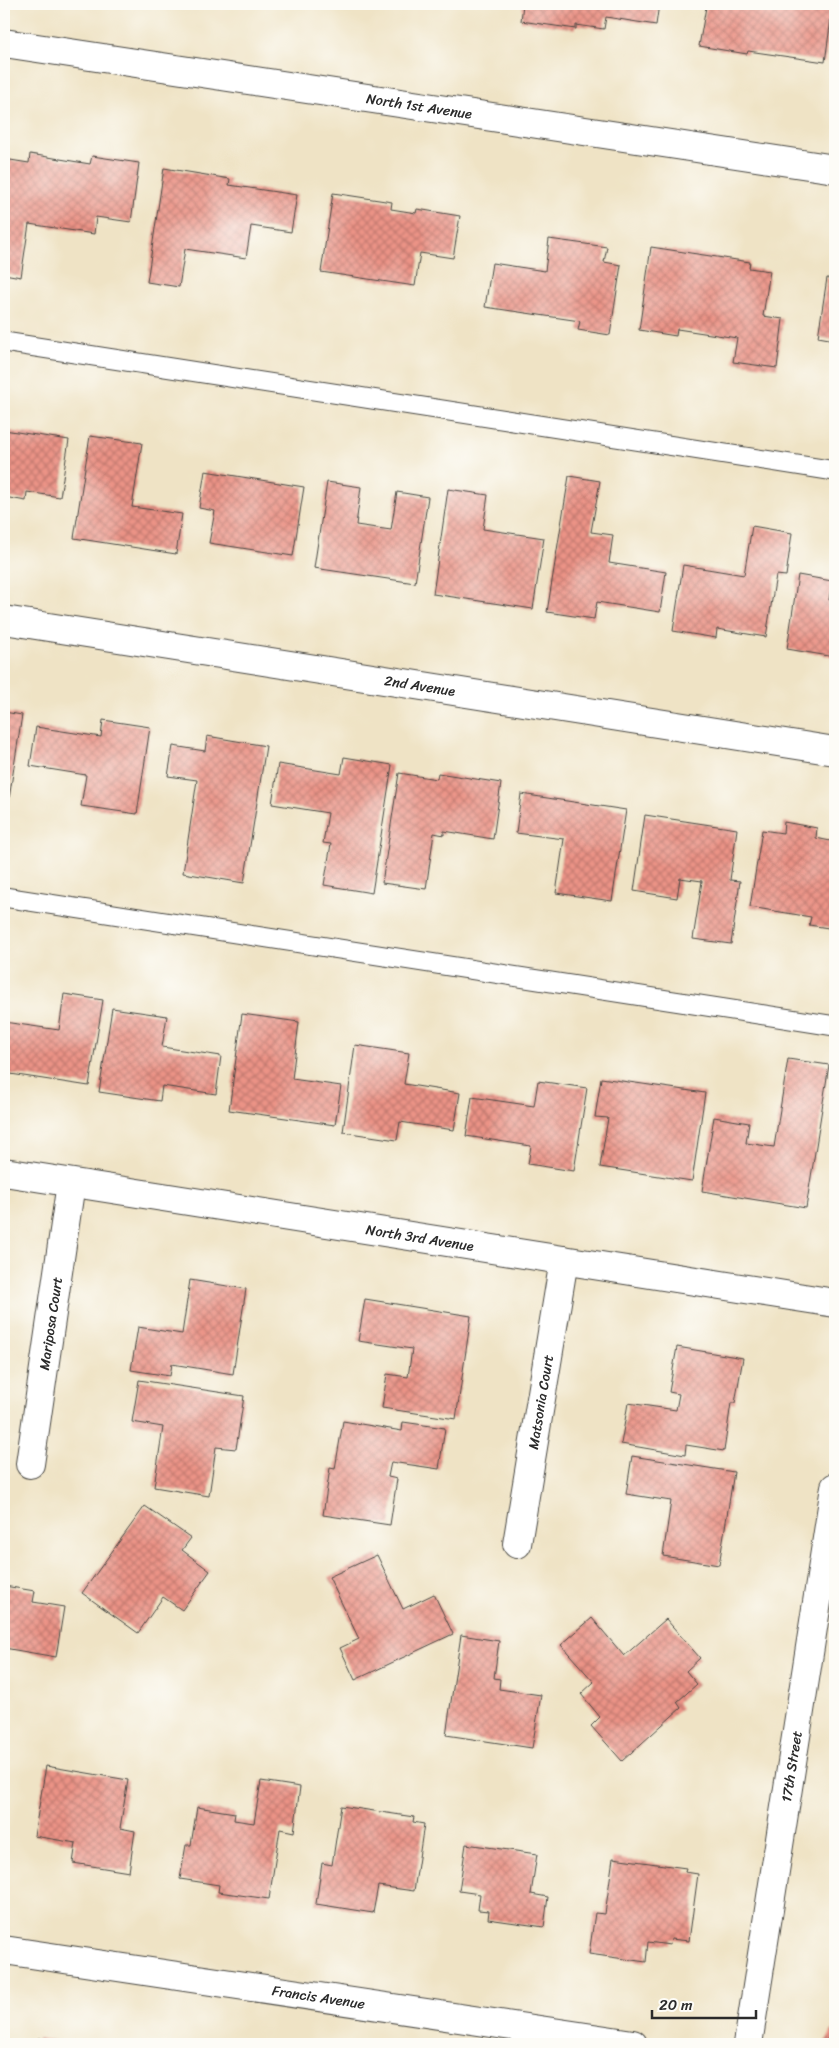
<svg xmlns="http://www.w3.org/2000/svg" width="839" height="2048" font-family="Sriracha,sans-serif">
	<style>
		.building { fill: url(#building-cross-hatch) }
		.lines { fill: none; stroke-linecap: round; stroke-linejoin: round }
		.service-casing { stroke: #484742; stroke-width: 21 }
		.minor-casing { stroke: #484742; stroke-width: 30 }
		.tertiary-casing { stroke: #484742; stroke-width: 30 }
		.service { stroke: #fff; stroke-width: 19 }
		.minor { stroke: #fff; stroke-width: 28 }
		.tertiary { stroke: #fff; stroke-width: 28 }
		.labels { text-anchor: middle; stroke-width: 4.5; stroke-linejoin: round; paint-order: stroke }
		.street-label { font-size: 14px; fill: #2b2b2b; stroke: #fdfcf7 }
	</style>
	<defs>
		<pattern id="building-cross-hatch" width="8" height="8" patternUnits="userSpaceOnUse" patternTransform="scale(1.25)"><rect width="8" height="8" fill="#eb9386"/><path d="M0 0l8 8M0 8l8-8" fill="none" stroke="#bf786e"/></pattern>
	</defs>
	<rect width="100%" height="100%" fill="#fdfcf7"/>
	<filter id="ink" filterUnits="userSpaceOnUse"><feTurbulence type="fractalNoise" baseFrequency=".02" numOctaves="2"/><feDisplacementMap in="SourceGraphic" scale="10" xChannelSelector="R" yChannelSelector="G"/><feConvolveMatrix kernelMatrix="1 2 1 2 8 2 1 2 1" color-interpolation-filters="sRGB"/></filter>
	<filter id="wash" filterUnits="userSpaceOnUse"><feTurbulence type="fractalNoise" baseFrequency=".0096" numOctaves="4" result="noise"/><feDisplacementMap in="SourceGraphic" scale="20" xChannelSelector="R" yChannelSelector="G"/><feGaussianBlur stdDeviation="1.12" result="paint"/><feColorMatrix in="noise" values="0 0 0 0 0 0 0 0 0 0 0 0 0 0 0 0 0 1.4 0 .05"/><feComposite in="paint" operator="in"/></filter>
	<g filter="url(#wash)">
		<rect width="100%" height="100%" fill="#efe3c5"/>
		<g id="blocks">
			<path class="building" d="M523,4H659L656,25L606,17L604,29L576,25V29L521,21Z
				M694,4H833L825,62L748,51L747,54L699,46L706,7Z
				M30,154L90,164L92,156L139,163L131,222L96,217L94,234L29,224L21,277L4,274V159L29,163Z
				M164,168L230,179L229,185L297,195L291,232L251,226L246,258L185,249L179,287L147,282Z
				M333,193L392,202L391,209L416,213L417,209L460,216L453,258L420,253L415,286L321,272Z
				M549,239L607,247L604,262L621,265L610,335L578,330L580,321L485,307L492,263L545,271Z
				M651,247L750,262L749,268L770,271L763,316L783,319L777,368L733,362L737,338L677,329L676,336L639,330Z
				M827,278L835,279V340L818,337Z
				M4,430L69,440L60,497L27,492L26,501L4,497Z
				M90,436L142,443L132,507L182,514L176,554L74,538Z
				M205,471L304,487L293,556L209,543L215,511L199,508Z
				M569,476L600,481L591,532L613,535L609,563L666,572L660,612L597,602L594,619L547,612Z
				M327,482L361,487L356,525L391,530L397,492L428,497L415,583L314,568Z
				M448,489L488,495L483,529L544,538L533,609L433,594Z
				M752,526L792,533L786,576L776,575L766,637L717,629L716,638L673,631L683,565L744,575Z
				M798,575L832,581L829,600L835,601V657L787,649Z
				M4,712L22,715L7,812L4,811Z
				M103,720L150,727L137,814L81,806L86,775L30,766L36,727L101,737Z
				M207,736L266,746L244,883L183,873L197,780L168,776L173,746L205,751Z
				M344,757L392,765L372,893L324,885L331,844L323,843L328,813L272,804L278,764L341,774Z
				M399,773L437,779L438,773L501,783L493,839L444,831V835L434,833L426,889L382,883Z
				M521,794L626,810L612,901L556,893L564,839L516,833Z
				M645,815L737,829L730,880L740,881L731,944L693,939L702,881L680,878L677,898L634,891Z
				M784,822L817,828L816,838L835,842V929L809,925L811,917L750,907L762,830L783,833Z
				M64,994L103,1000L89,1086L4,1073V1022L59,1030Z
				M112,1008L167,1016L162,1047L221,1056L216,1094L162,1086L160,1101L99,1092Z
				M242,1014L299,1022L292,1079L341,1086L335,1125L229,1110Z
				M355,1045L409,1053L404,1084L460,1093L454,1130L400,1122L397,1140L343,1132Z
				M788,1059L829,1065L806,1208L702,1191L714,1117L749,1123L746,1143L774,1147Z
				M601,1078L705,1093L692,1181L600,1167L608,1118L595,1117Z
				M538,1081L587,1088L574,1171L528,1164L531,1146L466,1136L472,1097L534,1106Z
				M190,1280L246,1289L233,1374L172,1364L170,1376L131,1370L138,1327L182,1334Z
				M365,1299L471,1316L456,1419L382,1408L387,1374L408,1377L412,1349L358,1341Z
				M677,1347L743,1358L735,1403H731L724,1451L686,1445L685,1455L621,1444L628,1403L676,1410L679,1394L669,1392Z
				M139,1380L244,1396L236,1449L216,1447L209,1496L154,1487L163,1427L132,1422Z
				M343,1421L402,1431L403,1422L445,1428L439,1469L391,1462L388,1477L397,1479L390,1525L323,1515L330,1468L335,1469Z
				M632,1456L734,1472L719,1565L663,1556L671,1501L626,1494Z
				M145,1506L191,1538L182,1550L210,1571L182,1610L163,1597L138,1633L82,1593Z
				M377,1555L403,1609L434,1594L453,1634L355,1680L340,1648L359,1639L329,1577Z
				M4,1586L35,1591L33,1602L64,1607L56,1657L4,1648Z
				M592,1618L624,1656L666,1619L700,1658L686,1671L697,1684L677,1702L681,1708L622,1761L591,1726L600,1717L581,1694L594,1682L561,1645Z
				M461,1635L499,1641L494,1678L500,1679L499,1689L541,1695L532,1748L446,1735Z
				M46,1766L128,1780L120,1828L135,1831L129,1872L73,1863L76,1843L34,1836Z
				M261,1781L300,1787L294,1832L280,1829L269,1899L218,1892L219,1885L180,1879L186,1845H191L197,1807L235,1813L234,1820L254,1823Z
				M341,1806L414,1817L413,1822L424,1824L414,1891L378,1886L373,1913L316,1904L322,1863L332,1865Z
				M466,1844L537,1854L531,1894L548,1897L544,1927L488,1919L489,1911L478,1910L480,1894L459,1891Z
				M613,1858L686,1868L685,1872L698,1874L689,1941L671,1939L670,1945L648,1942L646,1962L589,1954L595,1913L605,1914Z
				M835,2024V2044H825Z
				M38,2038L72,2043V2044H37Z"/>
		</g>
	</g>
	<g filter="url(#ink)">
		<use href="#blocks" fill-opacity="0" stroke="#484742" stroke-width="1"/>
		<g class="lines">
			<defs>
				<path id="service" d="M4,342L835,471
					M4,897L835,1026"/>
				<g id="minor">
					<path id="s1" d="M4,43L835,169"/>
					<path id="s2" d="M4,1172L835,1303"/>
					<path id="s3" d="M30,1464L71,1183"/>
					<path id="s4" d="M517,1544L564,1260"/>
					<path id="s5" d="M4,1950L633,2044"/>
					<path id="s6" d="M748,2044L835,1487"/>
				</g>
				<g id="tertiary">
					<path id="s7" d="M4,620L835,751"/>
				</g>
			</defs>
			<use href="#service" class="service-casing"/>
			<use href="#minor" class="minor-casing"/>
			<use href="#tertiary" class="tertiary-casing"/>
			<use href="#service" class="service"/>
			<use href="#minor" class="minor"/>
			<use href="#tertiary" class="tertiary"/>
		</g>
	</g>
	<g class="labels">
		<g class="street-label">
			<text dy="5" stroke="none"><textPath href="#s1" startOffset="420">North 1st Avenue</textPath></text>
			<text dy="5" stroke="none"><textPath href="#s7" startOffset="421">2nd Avenue</textPath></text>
			<text dy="5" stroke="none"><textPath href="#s2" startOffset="421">North 3rd Avenue</textPath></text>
			<text dy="5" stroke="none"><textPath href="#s3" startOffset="142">Mariposa Court</textPath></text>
			<text dy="5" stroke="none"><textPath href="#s4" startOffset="144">Matsonia Court</textPath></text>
			<text dy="5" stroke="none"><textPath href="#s6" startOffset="281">17th Street</textPath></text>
			<text dy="5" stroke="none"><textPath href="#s5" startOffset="318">Francis Avenue</textPath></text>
		</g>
	</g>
	<rect width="839" height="2048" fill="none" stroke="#fdfcf7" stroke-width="20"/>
	<path d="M652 2010v8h104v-8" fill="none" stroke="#2b2b2b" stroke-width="2.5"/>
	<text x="659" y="2010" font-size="15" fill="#2b2b2b" stroke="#fdfcf7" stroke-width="4" paint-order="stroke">20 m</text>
</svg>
